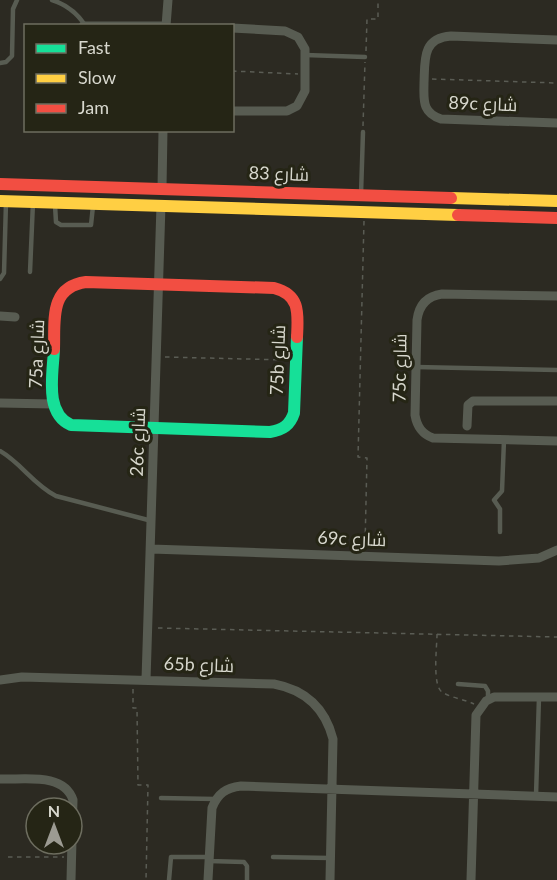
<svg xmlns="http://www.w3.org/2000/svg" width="557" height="880" font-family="Lato,Cairo,sans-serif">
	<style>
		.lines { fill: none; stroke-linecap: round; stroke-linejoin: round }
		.path { stroke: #5a5c54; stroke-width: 1.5; stroke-dasharray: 4.5 4.5; stroke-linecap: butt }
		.lane { stroke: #585c52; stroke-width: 4.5 }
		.street { stroke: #585c52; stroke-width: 9 }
		.fast { stroke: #16e098; stroke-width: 12 }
		.slow { stroke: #ffcf43; stroke-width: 12 }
		.jam { stroke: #f24e42; stroke-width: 12 }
		.labels { text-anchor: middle; stroke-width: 6; stroke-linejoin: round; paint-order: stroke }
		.street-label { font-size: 18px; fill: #d8d8ce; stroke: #252515 }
	</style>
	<rect width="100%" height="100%" fill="#2c2a22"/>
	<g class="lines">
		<path class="path" d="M366,51L367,19H378V0
			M232,71L298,74
			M432,79L557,83
			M363,126L365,62
			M364,221L358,457L367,458L365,546
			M165,357L286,360
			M158,628L557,637
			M437,634C437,647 432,685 442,692C451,698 464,699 474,704
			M133,689V708H137L138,785H148L146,880
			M8,857H64"/>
		<path class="lane" d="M52,0C65,4 77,13 85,25
			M305,55L365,57
			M0,63L6,62L12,56L13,9L17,0
			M361,194L363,132
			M55,205L56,222L61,225H91L93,206
			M30,272L33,202
			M0,279L4,273L6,202
			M416,367L557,370
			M0,451C21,463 34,485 56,496L152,521
			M500,532V509L494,500L502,491L504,440
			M458,684L485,686L488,691V700
			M536,796L539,697
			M161,798L215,799
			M273,857L330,858
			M209,861L244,862L247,866V880
			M169,880L171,857H209"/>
		<path class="street" d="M83,26H166
			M166,26L168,0
			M232,28L285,31L298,37L305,49V91L297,106L287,111H232
			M557,40L451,36C422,38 425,60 424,83C424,91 423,100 426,107C429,114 435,117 441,119L557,123
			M162,188L163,130
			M557,296L442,294C427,296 419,305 417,320L415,415C417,427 422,434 433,438L557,441
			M0,316L15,317
			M0,403L53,404
			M467,426L468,405L473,401H557
			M151,549L499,561L539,558L557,550
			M0,680L22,677L274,684C306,690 325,708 333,739L330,880
			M146,680L161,205
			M0,779C24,780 64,772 73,800L71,880
			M208,880L212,808C218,793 226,788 241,786L557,797
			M471,880L476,715L486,701L494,697H557"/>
		<path class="fast" d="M54,349C53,374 44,413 71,425L270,432C283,430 290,425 294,413L297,337"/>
		<path class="slow" d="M451,198L557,201
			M0,201L458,215"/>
		<path class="jam" d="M0,184L451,198
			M458,215L557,218
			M86,282L274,288C301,295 298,314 297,337
			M54,349C55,320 49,287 86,282"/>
	</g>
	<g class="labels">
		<g class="street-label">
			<text transform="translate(483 104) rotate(2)" y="6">89c شارع</text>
			<text transform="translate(279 174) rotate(2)" y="6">شارع 83</text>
			<text transform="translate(37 354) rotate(-88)" y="6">75a شارع</text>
			<text transform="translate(278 360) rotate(-88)" y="6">75b شارع</text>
			<text transform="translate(400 368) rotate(-89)" y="6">75c شارع</text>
			<text transform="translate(138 442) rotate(-88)" y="6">26c شارع</text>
			<text transform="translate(352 539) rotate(2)" y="6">69c شارع</text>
			<text transform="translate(199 665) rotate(2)" y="6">65b شارع</text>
		</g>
	</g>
	<rect x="24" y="24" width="210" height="108" fill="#252515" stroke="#6d6d5f" stroke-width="1.5"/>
	<rect x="36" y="44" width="30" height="9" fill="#16e098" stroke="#6d6d5f" stroke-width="1.5"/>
	<text x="78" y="54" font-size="18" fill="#d8d8ce">Fast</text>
	<rect x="36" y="74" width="30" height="9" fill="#ffcf43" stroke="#6d6d5f" stroke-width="1.5"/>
	<text x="78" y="84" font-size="18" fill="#d8d8ce">Slow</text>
	<rect x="36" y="104" width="30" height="9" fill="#f24e42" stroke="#6d6d5f" stroke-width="1.5"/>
	<text x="78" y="114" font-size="18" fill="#d8d8ce">Jam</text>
	<g transform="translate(54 826)"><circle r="28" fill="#252515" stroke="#6d6d5f" stroke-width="1.5"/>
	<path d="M0-4.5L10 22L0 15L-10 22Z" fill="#9c9b92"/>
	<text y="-9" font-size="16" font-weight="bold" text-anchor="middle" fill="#d8d8ce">N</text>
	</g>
</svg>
